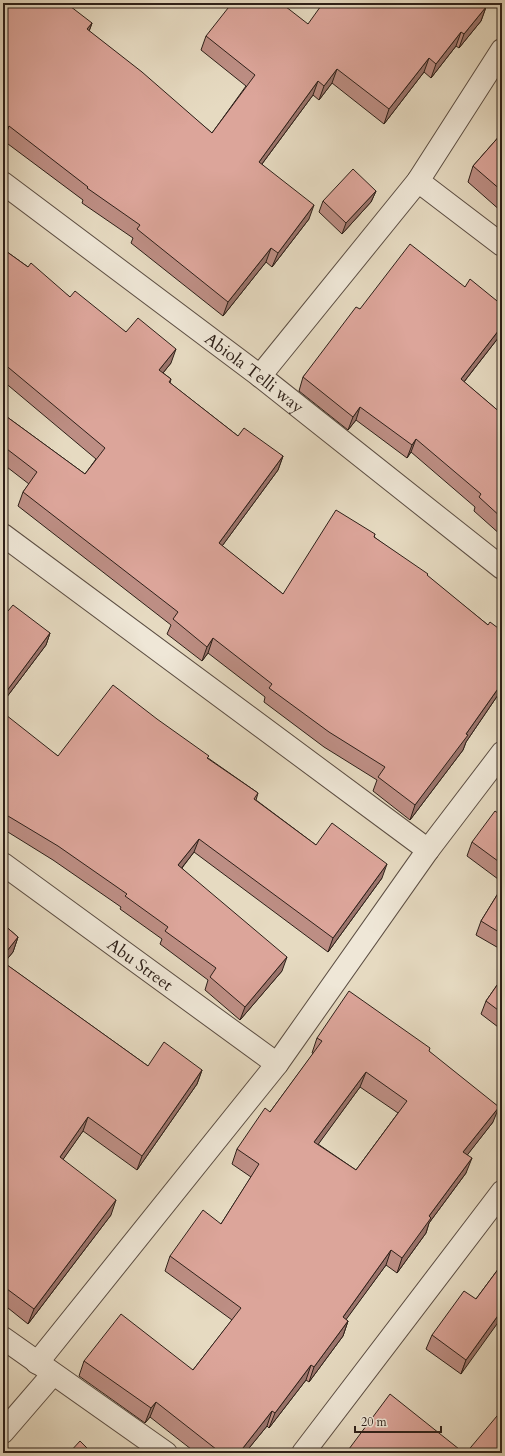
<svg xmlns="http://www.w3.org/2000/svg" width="505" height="1456" font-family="Cardo,serif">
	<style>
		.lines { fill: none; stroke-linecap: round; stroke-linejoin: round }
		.minor-casing { stroke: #5c4e43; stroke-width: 24 }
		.minor { stroke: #efe7d7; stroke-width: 22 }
		.wall { fill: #bd8e84; stroke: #2e2019; fill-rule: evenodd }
		.shaded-wall { fill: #9a746c; stroke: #2e2019 }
		.building { fill: #dca59a; stroke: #2e2019; fill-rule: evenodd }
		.labels { text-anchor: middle; stroke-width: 4; stroke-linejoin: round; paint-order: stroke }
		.street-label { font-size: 17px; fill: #2e2019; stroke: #efe7d7 }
	</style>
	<rect width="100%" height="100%" fill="#e6dac1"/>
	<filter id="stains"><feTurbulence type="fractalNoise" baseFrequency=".005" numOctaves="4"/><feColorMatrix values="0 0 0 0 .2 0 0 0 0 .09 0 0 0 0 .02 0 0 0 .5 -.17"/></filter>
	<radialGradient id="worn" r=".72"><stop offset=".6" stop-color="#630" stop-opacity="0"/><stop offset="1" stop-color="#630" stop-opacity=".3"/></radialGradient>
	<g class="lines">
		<defs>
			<g id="minor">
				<path d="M418,181L502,245"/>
				<path id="s1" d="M3,183L260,376L502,568"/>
				<path d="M260,376L418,181L502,50"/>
				<path d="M3,535L428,850"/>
				<path id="s2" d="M3,864L277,1064"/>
				<path d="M3,1338L166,1453"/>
				<path d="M37,1363L277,1064L428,850L502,753"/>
				<path d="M3,1432L53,1374"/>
				<path d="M303,1453L502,1192"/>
			</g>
		</defs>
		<use href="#minor" class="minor-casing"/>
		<use href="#minor" class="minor"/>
	</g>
	<path class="wall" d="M3,3L92,23L89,31L212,133L246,86L201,50L206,36L308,24L486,7L481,21L459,48L456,46L431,78L424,72L384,124L332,83L319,100L313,95L262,164L309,219L272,267L266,262L223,316L131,243L133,238L82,203L83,200L4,141L3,142Z
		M502,133V212L468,182L473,166Z
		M376,191L371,202L342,234L319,212L323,201Z
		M3,249L70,297L126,332L171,363L163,373L171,379L170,383L238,436L283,456L278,470L222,546L283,594L375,534L374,537L427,576L488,625L502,631V689L466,742L463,750L410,820L373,791L377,780L324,747L264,702L265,697L208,653L202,661L167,634L171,625L18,506L23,492L29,484L3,464V414L85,474L96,459L3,381Z
		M465,287L502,305V333L464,382L502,414V536L474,511L475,507L411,452L407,458L356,420L348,430L299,391L303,377L360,309Z
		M3,607L8,611L50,633L46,645L3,702Z
		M3,718L58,756L208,758L258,793L256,800L316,845L382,878L328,952L194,852L182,868L282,971L240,1020L205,990L208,980L160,944L162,939L120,909L121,907L53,860L3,829Z
		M502,816V882L467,856L472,842Z
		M502,887V950L476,935L481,921Z
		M3,924L18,937L13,952L4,963L148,1066L202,1070L197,1084L137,1170L83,1131L63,1159L111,1215L28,1324L3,1304Z
		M502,978V1030L481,1014L486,1001Z
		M317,1038L429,1051L493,1122L467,1155L466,1173L429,1223L426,1233L397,1273L386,1265L346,1319L348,1321L343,1336L309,1382L306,1380L269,1428L267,1426L245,1453H196L150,1417L145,1423L79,1376L84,1361L193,1370L232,1320L165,1271L170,1256L221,1224L251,1177L232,1164L237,1149L270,1112L313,1054L312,1053ZM360,1087L398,1113L356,1170L318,1144Z
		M502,1264L461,1374L426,1349L432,1335L476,1299Z"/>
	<path class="shaded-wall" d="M486,7L481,21L459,48L464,34Z
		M92,23L87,37V29Z
		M461,32L456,46L431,78L436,64Z
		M429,58L424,72L384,124L389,109Z
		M337,69L332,83L319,100L324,86Z
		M318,81L313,95L253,176L259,162Z
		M9,126L4,141L3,142V134Z
		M376,191L371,202L342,234L346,223Z
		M314,205L309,219L272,267L278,253Z
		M271,248L266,262L223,316L228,302Z
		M502,326V333L456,392L461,379Z
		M176,349L171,363L154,384L159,370Z
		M360,407L356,420L348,430L353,417Z
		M416,439L411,452L407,458L412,445Z
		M283,456L278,470L214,557L219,543Z
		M50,633L46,645L3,702V700L6,692Z
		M213,638L208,653L202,661L207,647Z
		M502,683V689L466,742L463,750L410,820L415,805L466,734Z
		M199,839L194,852L173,879L178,865Z
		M387,864L382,878L328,952L333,938Z
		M18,937L13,952L3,964V956Z
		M287,957L282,971L240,1020L245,1007Z
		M202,1070L197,1084L137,1170L142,1156Z
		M366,1072L360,1087L309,1157L314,1142Z
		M499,1107L493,1122L458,1167L463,1152Z
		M88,1117L83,1131L55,1171L60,1157Z
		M472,1158L466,1173L429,1223L426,1233L397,1273L402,1258L429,1216Z
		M116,1200L111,1215L28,1324L34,1309Z
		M391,1250L386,1265L337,1332L343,1317Z
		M502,1310V1317L461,1374L466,1360Z
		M348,1321L343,1336L309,1382L314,1367Z
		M311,1365L306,1380L269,1428L275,1413Z
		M156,1402L150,1417L145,1423L151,1408Z
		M272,1411L267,1426L245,1453H239Z"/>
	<path class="building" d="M3,3H66L92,23L87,29L142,72L212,133L255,75L206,36L232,3H281L308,24L323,3H482L486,7L464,34L461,32L436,64L429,58L389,109L337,69L324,86L318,81L259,162L314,205L278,253L271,248L228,302L137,229L140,225L87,188L88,187L9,126L3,134Z
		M502,133V191L473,166Z
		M353,169L376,191L346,223L323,201Z
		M410,244L465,287L470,279L502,305V326L461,379L502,414V518L479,497L481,494L416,439L412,445L360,407L353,417L303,377L356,307L360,309Z
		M3,249L28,267L31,263L70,297L75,291L126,332L138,318L176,349L159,370L171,379L169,382L238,436L244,428L283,456L219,543L283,594L336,510L375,534L374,537L428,574L427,575L488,625L490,622L502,631V683L466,734L468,735L415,805L378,777L385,767L329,732L269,688L272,684L213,638L207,647L173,619L178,612L23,492L37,472L3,446V414L85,474L105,448L3,363Z
		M13,605L50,633L6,692L3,690V607L8,611Z
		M113,685L157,719L209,756L207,758L258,793L254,799L316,845L332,823L387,864L333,938L199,839L178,865L287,957L245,1007L210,977L216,968L165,931L168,927L125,896L127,894L58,846L3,813V718L6,715L58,756Z
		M495,811L502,816V864L472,842Z
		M502,887V934L481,921Z
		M3,924L18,937L3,956Z
		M3,962L148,1066L164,1042L202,1070L142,1156L88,1117L60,1157L116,1200L34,1309L3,1286Z
		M502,978V1013L486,1001Z
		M349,991L430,1048L429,1051L499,1107L463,1152L472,1158L429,1216L431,1218L402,1258L391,1250L343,1317L348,1321L314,1367L311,1365L275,1413L272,1411L239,1453H221L156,1402L151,1408L84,1361L121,1314L193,1370L241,1308L170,1256L203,1210L221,1224L259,1164L237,1149L265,1108L270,1112L322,1041L317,1038ZM366,1072L407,1101L356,1170L314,1142Z
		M502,1264V1310L466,1360L432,1335L464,1291L476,1299Z
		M390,1394L464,1453H346Z
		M502,1410V1453H466Z
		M80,1441L92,1453H69Z"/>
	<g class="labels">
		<g class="street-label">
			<text dy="6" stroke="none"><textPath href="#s1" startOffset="315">Abiola Telli way</textPath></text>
			<text dy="6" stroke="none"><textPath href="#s2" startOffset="170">Abu Street</textPath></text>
		</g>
	</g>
	<rect width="505" height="1456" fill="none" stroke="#e6dac1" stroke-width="16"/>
	<rect x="4" y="4" width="497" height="1448" fill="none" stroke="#2e2019" stroke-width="2"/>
	<rect x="8" y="8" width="489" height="1440" fill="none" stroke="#2e2019"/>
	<path d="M355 1426v6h86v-6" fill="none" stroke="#2e2019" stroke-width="2"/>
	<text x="361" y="1426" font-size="12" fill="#2e2019" stroke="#efe7d7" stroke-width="3" paint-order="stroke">20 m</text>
	<rect width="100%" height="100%" filter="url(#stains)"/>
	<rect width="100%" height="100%" fill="url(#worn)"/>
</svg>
